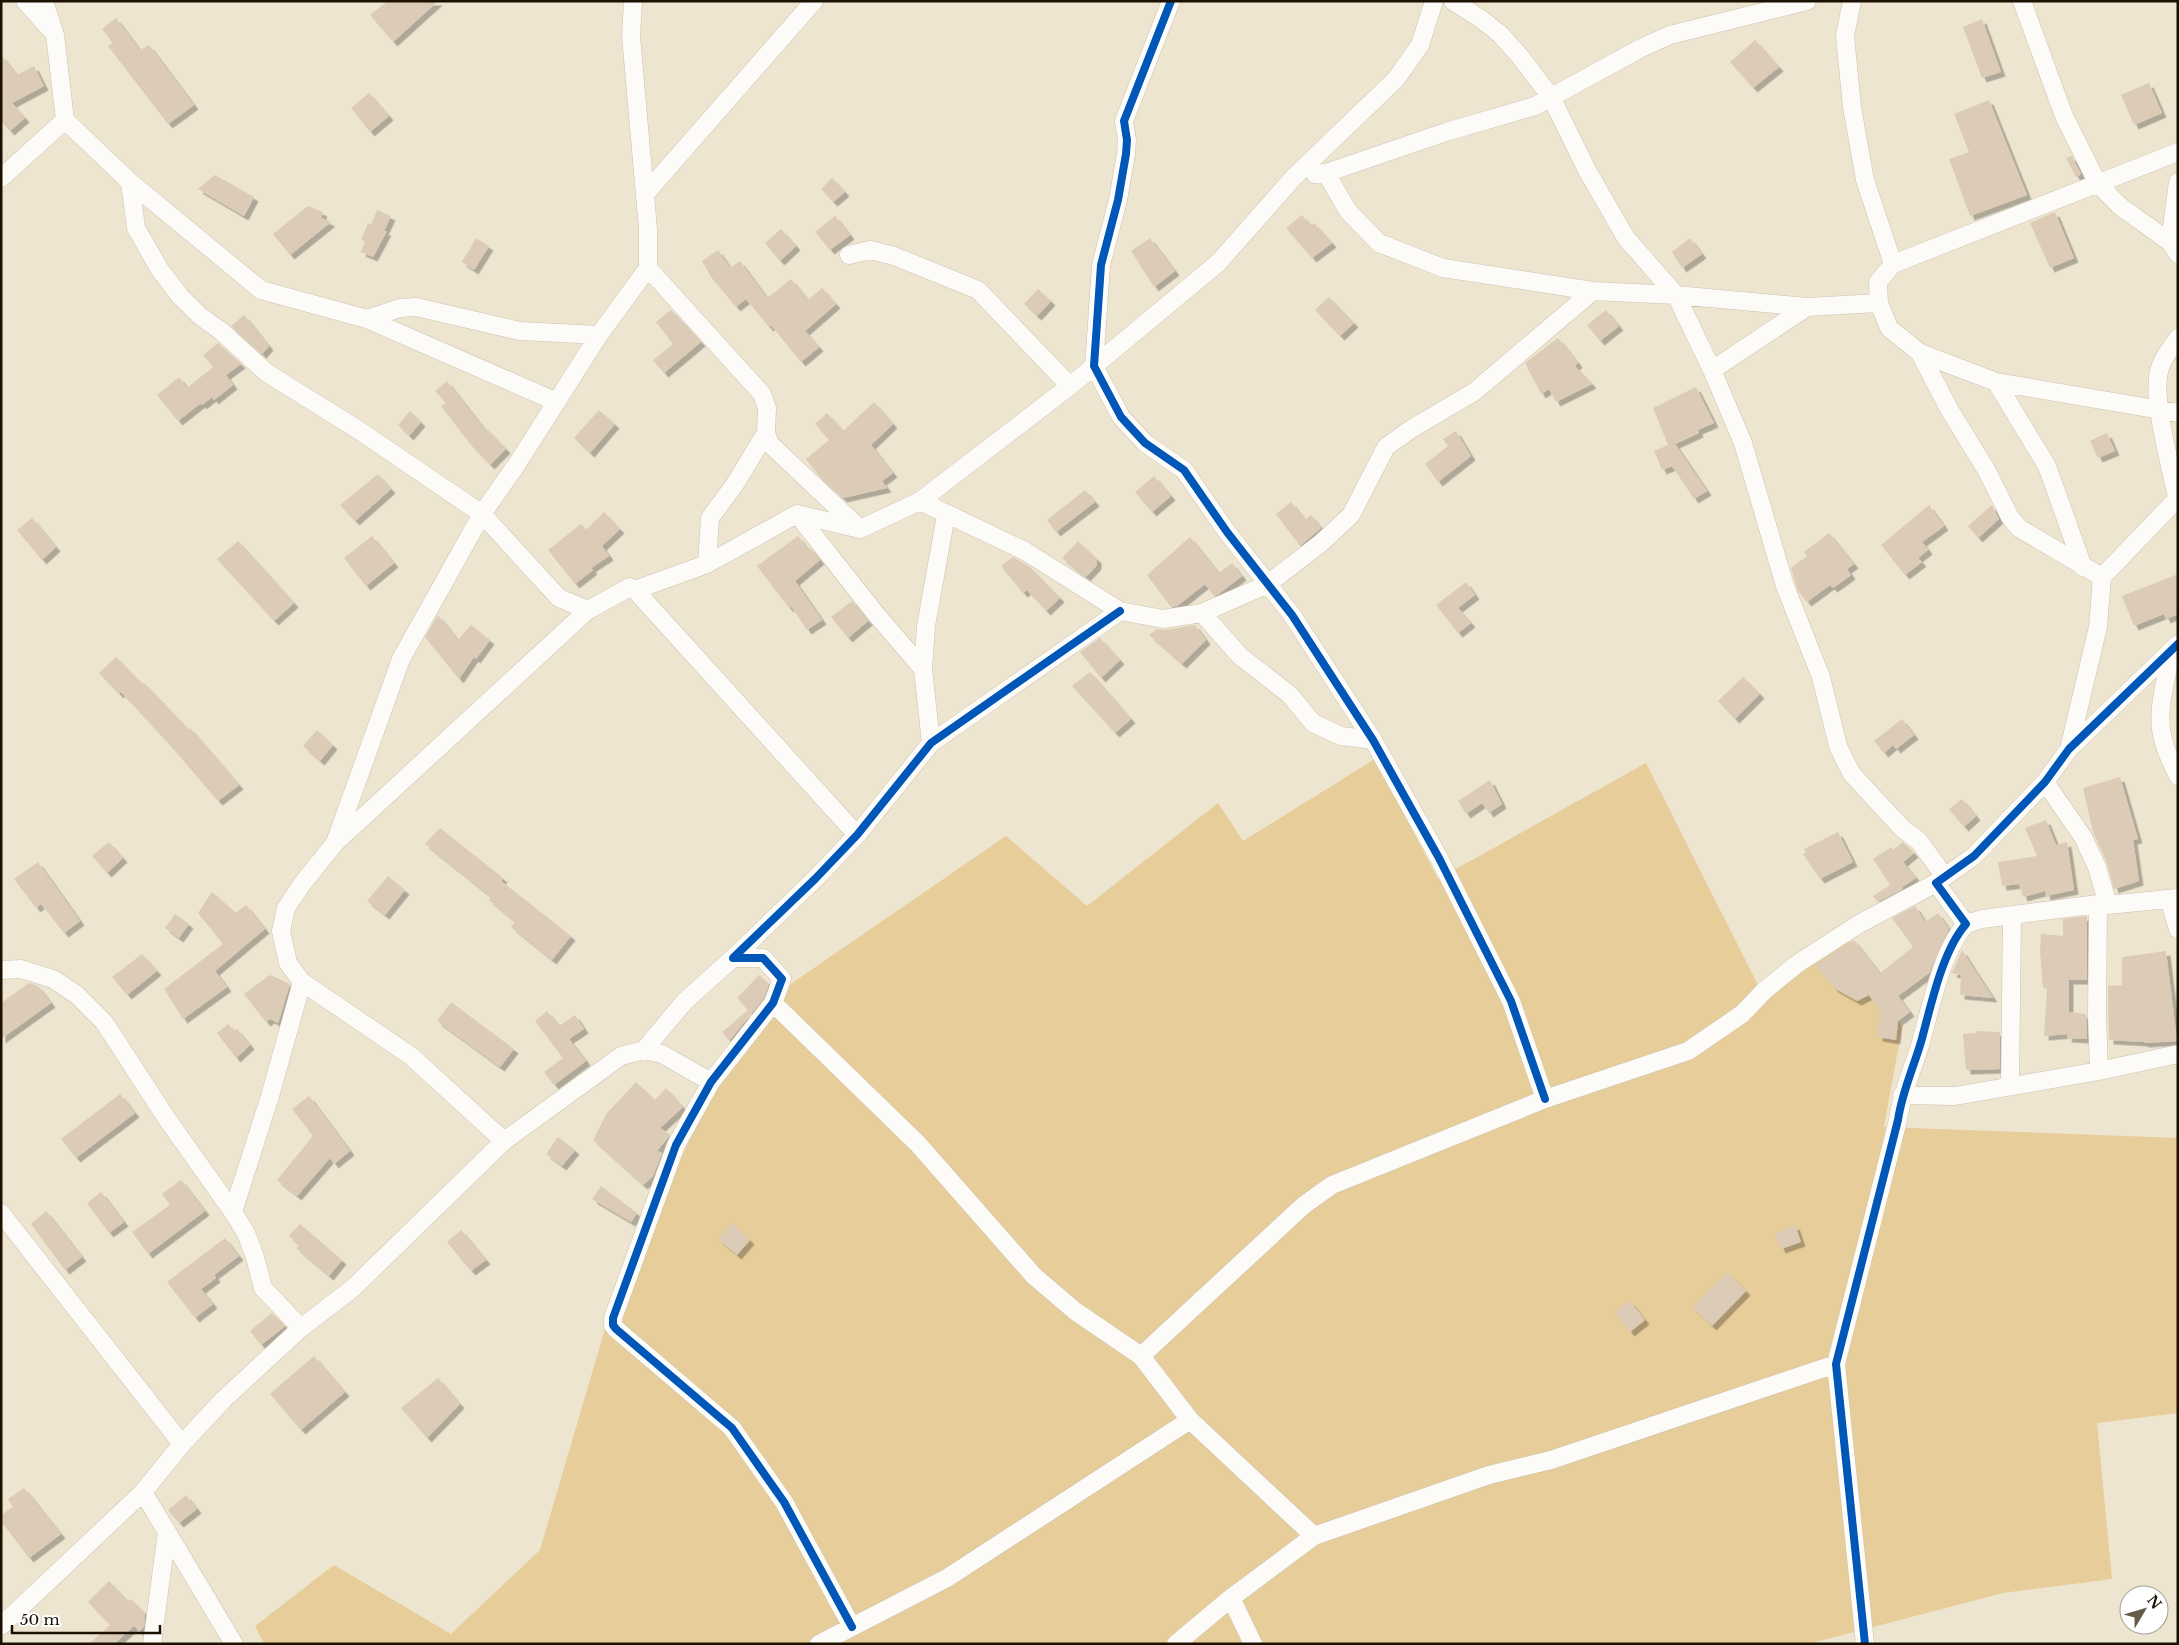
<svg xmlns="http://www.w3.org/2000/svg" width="2179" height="1645" font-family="'Libre Baskerville',serif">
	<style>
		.green { fill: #e6cd99 }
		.building { fill: #dccbb6; filter: url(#shadow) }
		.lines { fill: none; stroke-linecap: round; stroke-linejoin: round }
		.street-casing { stroke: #ccc2ae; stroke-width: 19 }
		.street { stroke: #fcfbf8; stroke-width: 18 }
		.cycleway-casing { stroke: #fff; stroke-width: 11 }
		.cycleway { stroke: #0057b8; stroke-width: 8 }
	</style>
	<defs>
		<filter id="shadow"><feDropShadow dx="4.5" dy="4.5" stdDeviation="0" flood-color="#0004"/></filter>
	</defs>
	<rect width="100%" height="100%" fill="#eee5d1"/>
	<path class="green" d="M1375,759L1438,879L1646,763L1760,989L1847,937L1902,1027L1884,1127L2178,1138V1413L2097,1423L2112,1579L2003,1593L1808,1644H264L255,1626L334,1565L451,1634L540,1550L607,1322L718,1077L782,990L1006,836L1087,906L1218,803L1243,841Z"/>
	<path class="building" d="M388,1H438L393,42L370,15Z
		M116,18L140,50L149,45L194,105L168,124L108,46L113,43L102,29Z
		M1982,19L2001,72L1982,78L1963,27Z
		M1755,40L1779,67L1753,88L1730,62Z
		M1,55L17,75L34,66L44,86L12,103L25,118L10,131L1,121Z
		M2149,83L2162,113L2134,125L2121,95Z
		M369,93L389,116L370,132L351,108Z
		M1989,100L2027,195L1970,216L1949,159L1969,152L1954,114Z
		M2072,156L2081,174L2076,177L2066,158Z
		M215,175L254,197L244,216L198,189Z
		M832,178L845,192L833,202L821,189Z
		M308,206L323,212L321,218L331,222L290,255L273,234Z
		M377,210L391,216L384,231H387L373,257L361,252L365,241L361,240L368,223L371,225Z
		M2055,212L2074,258L2050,268L2030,223Z
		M1302,215L1311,226L1314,223L1332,243L1312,258L1286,228Z
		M835,216L850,235L830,250L815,232Z
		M781,229L796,246L780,261L765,243Z
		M476,238L489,246L474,270L462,262Z
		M1150,238L1175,271L1154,287L1131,251Z
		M1690,238L1702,254L1682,268L1672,252Z
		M718,250L730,268L740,261L767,298L791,279L808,300L822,288L836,304L805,331L819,347L801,362L771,325L769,327L746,299L736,307L711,277L702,261Z
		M1038,289L1051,301L1037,316L1024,304Z
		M1329,297L1354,323L1340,336L1315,310Z
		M671,310L701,342L664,373L653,360L673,344L656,322Z
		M1606,310L1619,326L1600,341L1587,325Z
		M244,315L269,346L262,354L231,326Z
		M1558,338L1578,363L1575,366L1592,384L1556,402L1549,389L1541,394L1525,363Z
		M218,343L241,364L226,375L233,385L214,400L212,397L202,405L201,403L178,421L157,395L179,377L187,388L213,367L203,355Z
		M447,381L486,431L487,429L506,449L490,465L471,445L441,406L446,403L435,391Z
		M1696,387L1714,423L1698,430L1699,433L1675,444L1707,491L1694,499L1672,466L1662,470L1654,451L1668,445L1653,408Z
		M874,402L893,424L871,445L893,473L882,481L887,488L843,498L820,477L806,459L829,440L815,424L827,413L843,431Z
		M599,410L615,424L590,453L574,438Z
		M410,411L421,422L409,436L398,425Z
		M1456,431L1471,456L1438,482L1425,464L1448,446L1443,439Z
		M2107,433L2115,451L2098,458L2090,441Z
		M378,474L391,489L355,521L340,505Z
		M1154,476L1171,496L1152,512L1135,492Z
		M1085,490L1095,502L1056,532L1047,520Z
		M1291,502L1305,520L1311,515L1321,528L1300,546L1276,514Z
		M1929,505L1944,526L1922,542L1928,550L1918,558L1922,562L1905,575L1881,545Z
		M1992,505L1999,519L1978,538L1968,526Z
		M604,512L620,529L602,546L609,556L591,568L593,570L575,584L548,550L581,524L586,530Z
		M32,518L56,547L42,560L17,530Z
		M1829,533L1854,564L1847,569L1851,575L1833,588L1830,585L1807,602L1798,591L1791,568L1807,556L1804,552Z
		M372,536L394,563L366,586L344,558Z
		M798,536L808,549L810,548L820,560L795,581L822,620L807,630L791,606L789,608L757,566Z
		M1190,537L1219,573L1232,563L1242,576L1217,595L1214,596L1205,584L1177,606L1171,607L1147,575Z
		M238,541L294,603L274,621L217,559Z
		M1078,541L1097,559V565L1086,577L1062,558Z
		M1013,557L1030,567L1060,598L1046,611L1027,590L1023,593L1001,566Z
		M2178,574V614L2166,619L2164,614L2134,626L2122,596Z
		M1466,582L1475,595L1458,608L1471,623L1458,633L1436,605Z
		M852,601L868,621L848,638L831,617Z
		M438,615L458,640L471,625L490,640L476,659L474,657L459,679L425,637Z
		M1195,625L1206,640L1182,664L1149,635L1157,629L1165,630Z
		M1100,638L1120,660L1101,678L1080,652Z
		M116,657L142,684L144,683L188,729L190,728L239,785L218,801L170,745L121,692L119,694L99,673Z
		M1090,672L1131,719L1115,733L1072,686Z
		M1743,677L1760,694L1735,719L1718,701Z
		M1902,719L1914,735L1896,749L1893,745L1884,753L1874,741Z
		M317,730L333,745L320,761L303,746Z
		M2120,777L2138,839L2133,840L2139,881L2114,889L2107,863L2093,832L2083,788Z
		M1490,780L1502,804L1489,813L1482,803L1466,814L1458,801Z
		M1962,799L1976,816L1964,827L1949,809Z
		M2046,820L2056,845L2067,842L2074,890L2046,896L2045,891L2023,897L2019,884L2002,886L1998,862L2037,856L2025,828Z
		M440,828L503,878L501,881L571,936L552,960L511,927L515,922L489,900L491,897L425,844Z
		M1838,832L1853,862L1820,879L1803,854L1806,852L1804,849Z
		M109,842L123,858L107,873L92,856Z
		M1903,842L1914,853L1903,862L1916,878L1902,887L1903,889L1878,902L1873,896L1890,885L1873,859L1891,847L1893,850Z
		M38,862L80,921L64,933L41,904L36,908L14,879Z
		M388,876L405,890L385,915L367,901Z
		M212,892L236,913L246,905L265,929L215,971L227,987L183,1019L164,989L223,944L198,913Z
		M1915,906L1925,922L1938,913L1949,929L1929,973L1898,996L1910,1012L1898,1021L1896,1040L1878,1037L1880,1012L1869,995L1857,1001L1834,988L1816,965L1854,940L1880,973L1913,947L1892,918Z
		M175,914L189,924L179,938L165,928Z
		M2087,916V980H2069V1012L2086,1014L2087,1039L2067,1038L2068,1034L2044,1036L2047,989L2043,988L2040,951L2041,934L2063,936V919Z
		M1962,950L1972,966L1993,998L1960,995L1961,975L1952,973Z
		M2166,951L2177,1041L2144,1043V1042L2109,1040L2108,986L2122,985V957Z
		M142,954L157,971L127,995L112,977Z
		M270,975L290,984L278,1023L270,1019L266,1022L244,994Z
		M759,975L769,984L764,998L729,1041L722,1032L748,1010L737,998Z
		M29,983L38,986L51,1003L1,1039V1003Z
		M451,1002L514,1049L500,1067L437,1021Z
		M547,1011L559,1026L575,1015L584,1029L569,1039L586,1061L554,1085L544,1072L563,1058L535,1021Z
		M228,1024L234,1031L237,1029L250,1045L236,1058L217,1033Z
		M1977,1031L2000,1032V1069L1966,1070L1963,1034L1977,1033Z
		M636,1082L655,1100L666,1088L683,1107L660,1128L670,1135L657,1151L662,1153L653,1176L643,1185L593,1140L607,1113Z
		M120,1094L135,1113L76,1158L61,1139Z
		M309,1096L350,1151L334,1164L330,1158L297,1196L277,1180L313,1136L292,1109Z
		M558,1137L575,1150L562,1166L546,1154Z
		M181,1180L205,1211L148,1254L132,1232L170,1205L162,1194Z
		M601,1186L637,1213L631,1222L592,1199Z
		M101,1192L124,1222L109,1233L87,1203Z
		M46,1211L82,1257L65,1270L31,1224Z
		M732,1223L750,1240L737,1255L718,1239Z
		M300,1224L342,1260L329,1276L296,1248L300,1245L289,1236Z
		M1795,1225L1801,1242L1781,1249L1775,1233Z
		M461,1230L486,1260L471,1271L447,1242Z
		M225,1238L239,1256L214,1275L216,1278L201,1289L213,1304L195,1318L167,1282Z
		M1727,1272L1746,1291L1712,1326L1692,1307Z
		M1630,1301L1645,1320L1630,1332L1615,1312Z
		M272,1313L285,1326L261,1345L250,1331Z
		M314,1356L345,1392L301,1430L270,1394Z
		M438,1378L460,1404L427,1438L401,1408Z
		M24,1488L61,1534L29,1558L1,1521V1515L13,1507L8,1499Z
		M186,1495L197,1509L179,1523L168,1510Z
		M109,1581L128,1601L131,1599L145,1613L144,1627L139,1631L134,1626L114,1644H89L110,1625L88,1602Z"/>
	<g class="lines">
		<defs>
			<path id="street" d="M25,1L51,30
				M44,1L55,35L65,120L130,182L261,290L367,319L557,402
				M1171,1L1124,121L1127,140L1126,154L1118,200L1101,265L1094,366L1121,417L1145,443L1184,470L1227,532L1292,615L1373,740L1439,858L1511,1001L1545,1099
				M1453,1L1481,19L1500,34L1518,54L1551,97L1588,172L1626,238L1676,295L1712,370L1743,443L1785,586L1821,677L1838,746L1845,761L1852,774L1873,797L1903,829L1919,841L1945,877
				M1852,1L1845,36L1852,107L1865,180L1893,264
				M2022,1L2064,116L2098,184L2121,207L2170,242L2178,254
				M1326,173L1348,211L1379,243L1443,268L1593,291L1676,295L1807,307L1879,303
				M1315,174L1326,173L1446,132L1535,106L1641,48L1670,35L1807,1
				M1,178L65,120
				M130,182L136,228L160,270L180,296L200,316L221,331L267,373L357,429L482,514L559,598L588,610
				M645,194L814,1
				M2170,242L2178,182
				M849,255L870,250L894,256L978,290L1070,386
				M648,268L762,394L767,408L766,433L770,444L860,529
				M367,319L400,308L416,307L520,331L599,335
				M2178,338C2172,347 2163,357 2160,368C2150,395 2172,471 2178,502
				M1920,353L1996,382L2178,413
				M1712,370L1807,307
				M1996,382L2047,466L2083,567
				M920,501L1025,551L1120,611L1163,619L1202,613L1240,656L1290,695L1313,723L1341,736L1373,740
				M797,514L875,613L923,669
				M707,564L710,518L735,484L766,433
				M2102,577L2019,528L2010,517L1987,471L1949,409L1920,353L1889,328L1879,303L1878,282L1893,264L2178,152
				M635,590L707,564L797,514L860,529L920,501L1070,386L1218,263L1294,177L1396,79L1420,45L1434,1
				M1202,613L1268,584L1321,543L1351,515L1386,447L1411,429L1474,392L1593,291
				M2171,652C2167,677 2158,704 2161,729C2163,746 2171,761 2178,776
				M931,743L923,669L926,626L946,515
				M2069,749L2098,627L2102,577L2177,499
				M2045,782L2083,837L2097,867L2108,905
				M336,840L401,659L482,514L517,464L599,335L648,268V229L631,36L633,1
				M2169,899L2178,929
				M2098,904L2097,1015L2099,1071
				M1966,924L1982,919L2098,904L2108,905L2178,898
				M1,970L21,969L53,979L77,995L104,1022L167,1119L233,1212L246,1233L255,1257L263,1288L301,1328
				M302,982L411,1056L504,1141
				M773,1003L918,1144L1034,1276L1075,1311L1141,1356L1190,1420L1314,1536
				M644,1050L685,1001L733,958
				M2010,1086L2012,915
				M1902,1095L1955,1096L2099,1071L2178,1054
				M233,1212L270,1096L302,982L288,963L281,931L286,908L302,884L335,843L588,610L630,587L635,590L857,835
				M1,1213L182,1444
				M1141,1356L1304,1205L1332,1185L1545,1099L1688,1051L1742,1014L1765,990L1797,964L1859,924L1936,883
				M143,1492L234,1644
				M1231,1598L1253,1644
				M1,1626L143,1492L182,1444L224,1399L301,1328L353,1288L504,1141L621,1056L644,1050L662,1054L711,1082
				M852,1627L784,1502L732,1428L616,1329L613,1325V1318L676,1145L711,1082L773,1003L782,979L763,958H733L815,879L857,835L931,743L1120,611
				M152,1644L167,1532
				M819,1644L947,1578L1190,1420
				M1176,1644L1231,1598L1314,1536L1489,1475L1551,1460L1836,1364
				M1865,1644L1836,1364L1898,1120C1902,1092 1913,1069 1921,1042C1931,1006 1942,951 1966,924L1936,883L1974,856L2045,782L2069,749L2178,644"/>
		</defs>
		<use href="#street" class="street-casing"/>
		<use href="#street" class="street"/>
		<defs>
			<path id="cycleway" d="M1171,1L1124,121L1127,140L1126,154L1118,200L1101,265L1094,366L1121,417L1145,443L1184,470L1227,532L1292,615L1373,740L1439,858L1511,1001L1545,1099
				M852,1627L784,1502L732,1428L616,1329L613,1325V1318L676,1145L711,1082L773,1003L782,979L763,958H733L815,879L857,835L931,743L1120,611
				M1865,1644L1836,1364L1898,1120C1902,1092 1913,1069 1921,1042C1931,1006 1942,951 1966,924L1936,883L1974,856L2045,782L2069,749L2178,644"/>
		</defs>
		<use href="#cycleway" class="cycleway-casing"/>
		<use href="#cycleway" class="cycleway"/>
	</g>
	<rect width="2179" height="1645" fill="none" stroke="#1c1100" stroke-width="5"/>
	<g transform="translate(2144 1610) rotate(52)"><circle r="24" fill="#ffffff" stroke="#a4a099"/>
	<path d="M0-4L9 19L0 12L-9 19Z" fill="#665b49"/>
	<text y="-8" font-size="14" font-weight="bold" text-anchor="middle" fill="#1c1100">N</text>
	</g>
	<path d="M12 1625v8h148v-8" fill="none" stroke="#1c1100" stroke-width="2.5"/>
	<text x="20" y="1625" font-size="15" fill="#1c1100" stroke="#ffffff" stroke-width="4" paint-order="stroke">50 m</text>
</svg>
